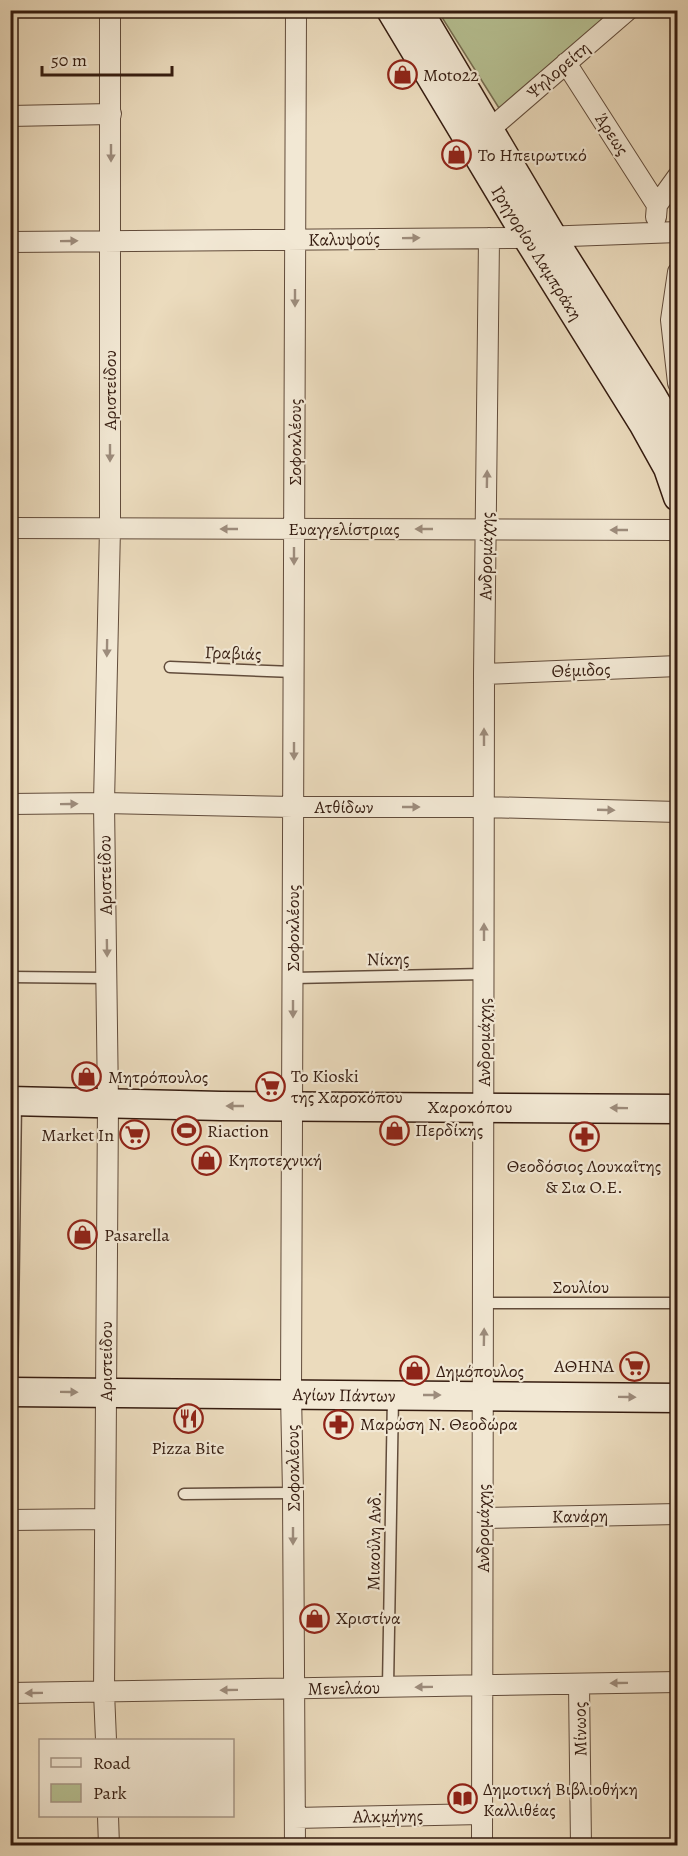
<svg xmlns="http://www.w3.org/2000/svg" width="688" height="1856" font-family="Alegreya,serif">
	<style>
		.green { fill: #b6c092; stroke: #766e51; stroke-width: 1.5 }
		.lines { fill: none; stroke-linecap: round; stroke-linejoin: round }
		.lane-casing { stroke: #624c3b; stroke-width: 13 }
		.street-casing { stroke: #624c3b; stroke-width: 22 }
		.secondary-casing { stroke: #351c10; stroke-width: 31 }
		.lane { stroke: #f2e8d4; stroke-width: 10 }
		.street { stroke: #f2e8d4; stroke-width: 20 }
		.secondary { stroke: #f2e8d4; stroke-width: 28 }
		.oneway { fill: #9d8c7c }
		.labels { text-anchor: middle; stroke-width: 4.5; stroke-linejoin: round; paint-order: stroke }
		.street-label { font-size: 18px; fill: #351c10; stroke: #f2e8d4 }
		.poi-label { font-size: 18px; fill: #351c10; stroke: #f2e8d4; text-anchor: start }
	</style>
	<rect width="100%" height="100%" fill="#ebdbbd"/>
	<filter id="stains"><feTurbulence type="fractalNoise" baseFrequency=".00333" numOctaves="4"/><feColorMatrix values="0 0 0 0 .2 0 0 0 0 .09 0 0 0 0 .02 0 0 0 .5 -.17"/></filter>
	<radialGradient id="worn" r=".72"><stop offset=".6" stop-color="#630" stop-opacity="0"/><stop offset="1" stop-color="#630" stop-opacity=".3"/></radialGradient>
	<path class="green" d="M438,11H613L499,108Z"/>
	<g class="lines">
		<defs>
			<path id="lane" d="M10,571L11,405
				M170,667L294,672
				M10,977L107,978
				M293,978L484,974
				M484,1303H678
				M12,1392L16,1101
				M184,1494L293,1493
				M388,1687L393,1396
				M25,1846L109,1844"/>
			<path id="street" d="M566,63L657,205
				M10,116L111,114
				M489,130L628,10
				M656,217L657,205L678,176
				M10,242L515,238L678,232
				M678,272L671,320L678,383
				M10,528L678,530
				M484,674L678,666
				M10,804L104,803L293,807H484L678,812
				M483,1518L678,1514
				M10,1520L105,1519
				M579,1684L581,1846
				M10,1693L678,1682
				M106,1740L104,1692L108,1103L104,803L110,528V10
				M108,1816L109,1846
				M295,1818L481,1814
				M295,1846L293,1493L291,1394L296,10
				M482,1846L484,674L489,238"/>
			<path id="secondary" d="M391,10L527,237L643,423L668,468L678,497
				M418,10L563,255L652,396L678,441
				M10,1101L221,1106L678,1109
				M10,1392L678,1398"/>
		</defs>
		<use href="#lane" class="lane-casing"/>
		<use href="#street" class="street-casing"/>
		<use href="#secondary" class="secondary-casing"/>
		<use href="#lane" class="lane"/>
		<use href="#street" class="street"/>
		<use href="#secondary" class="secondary"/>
	</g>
	<defs><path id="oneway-solid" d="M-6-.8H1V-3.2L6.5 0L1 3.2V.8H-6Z" transform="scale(1.5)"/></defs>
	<g class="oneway">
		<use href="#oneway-solid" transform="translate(111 153) rotate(90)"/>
		<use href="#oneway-solid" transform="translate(411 238) rotate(-1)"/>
		<use href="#oneway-solid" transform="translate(69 241) rotate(-1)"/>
		<use href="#oneway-solid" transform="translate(295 298) rotate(90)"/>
		<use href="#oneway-solid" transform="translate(110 453) rotate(90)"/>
		<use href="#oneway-solid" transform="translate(487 479) rotate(-89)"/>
		<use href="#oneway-solid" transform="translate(229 529) rotate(-180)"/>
		<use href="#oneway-solid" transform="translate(424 529) rotate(-180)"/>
		<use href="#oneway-solid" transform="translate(619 530) rotate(-180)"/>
		<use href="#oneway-solid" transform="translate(294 556) rotate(90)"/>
		<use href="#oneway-solid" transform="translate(107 648) rotate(91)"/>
		<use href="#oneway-solid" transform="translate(484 737) rotate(-90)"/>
		<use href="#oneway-solid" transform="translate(294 751) rotate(90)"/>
		<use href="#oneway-solid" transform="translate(69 804) rotate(-1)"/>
		<use href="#oneway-solid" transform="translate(411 807)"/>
		<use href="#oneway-solid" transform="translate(606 810) rotate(2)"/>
		<use href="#oneway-solid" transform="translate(484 932) rotate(-90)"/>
		<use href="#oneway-solid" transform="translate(107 948) rotate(89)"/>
		<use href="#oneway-solid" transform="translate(293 1009) rotate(90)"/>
		<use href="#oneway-solid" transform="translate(235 1106) rotate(-180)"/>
		<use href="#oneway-solid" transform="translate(619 1108) rotate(-179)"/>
		<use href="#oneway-solid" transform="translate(484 1337) rotate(-89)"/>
		<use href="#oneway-solid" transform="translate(69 1392) rotate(1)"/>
		<use href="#oneway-solid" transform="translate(432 1395)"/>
		<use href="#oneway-solid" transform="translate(627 1397) rotate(1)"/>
		<use href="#oneway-solid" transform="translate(293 1536) rotate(90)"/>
		<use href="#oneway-solid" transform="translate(619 1683) rotate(179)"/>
		<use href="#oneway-solid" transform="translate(424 1687) rotate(179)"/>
		<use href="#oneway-solid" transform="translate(229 1690) rotate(179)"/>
		<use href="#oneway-solid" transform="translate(34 1693) rotate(179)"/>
	</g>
	<defs>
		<symbol id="shop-ring" viewBox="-11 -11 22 22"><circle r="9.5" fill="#f2e8d4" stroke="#8f2418" stroke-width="1.5"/><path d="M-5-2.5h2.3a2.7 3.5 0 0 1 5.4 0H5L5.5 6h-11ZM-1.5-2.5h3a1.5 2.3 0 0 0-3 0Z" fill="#8f2418"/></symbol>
		<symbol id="supermarket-ring" viewBox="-11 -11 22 22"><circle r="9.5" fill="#f2e8d4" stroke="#8f2418" stroke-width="1.5"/><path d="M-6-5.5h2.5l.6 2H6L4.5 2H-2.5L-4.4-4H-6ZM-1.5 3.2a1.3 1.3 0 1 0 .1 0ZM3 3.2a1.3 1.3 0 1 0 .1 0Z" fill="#8f2418"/></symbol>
		<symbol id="stadium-ring" viewBox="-11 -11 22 22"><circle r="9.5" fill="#f2e8d4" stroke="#8f2418" stroke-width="1.5"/><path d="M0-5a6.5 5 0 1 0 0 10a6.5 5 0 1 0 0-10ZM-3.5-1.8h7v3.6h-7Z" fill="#8f2418"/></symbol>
		<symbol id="pharmacy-ring" viewBox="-11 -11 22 22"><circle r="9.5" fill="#f2e8d4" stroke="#8f2418" stroke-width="1.5"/><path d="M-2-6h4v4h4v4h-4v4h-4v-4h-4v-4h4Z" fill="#8f2418"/></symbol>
		<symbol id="restaurant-ring" viewBox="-11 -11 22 22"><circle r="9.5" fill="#f2e8d4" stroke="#8f2418" stroke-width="1.5"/><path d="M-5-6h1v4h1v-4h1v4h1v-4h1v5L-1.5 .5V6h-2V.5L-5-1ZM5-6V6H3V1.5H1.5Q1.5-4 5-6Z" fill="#8f2418"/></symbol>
		<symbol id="library-ring" viewBox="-11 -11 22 22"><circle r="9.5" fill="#f2e8d4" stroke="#8f2418" stroke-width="1.5"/><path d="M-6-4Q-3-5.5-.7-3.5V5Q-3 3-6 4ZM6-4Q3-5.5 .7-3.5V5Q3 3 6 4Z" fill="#8f2418"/></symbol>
	</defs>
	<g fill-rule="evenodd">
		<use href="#shop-ring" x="386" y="58" width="33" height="33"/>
		<use href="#shop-ring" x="440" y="138" width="33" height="33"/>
		<use href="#shop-ring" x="70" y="1060" width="33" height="33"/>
		<use href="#supermarket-ring" x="254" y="1070" width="33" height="33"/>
		<use href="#shop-ring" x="378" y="1114" width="33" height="33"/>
		<use href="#stadium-ring" x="170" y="1114" width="33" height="33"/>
		<use href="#supermarket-ring" x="118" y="1118" width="33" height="33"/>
		<use href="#pharmacy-ring" x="568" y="1120" width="33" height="33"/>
		<use href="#shop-ring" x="190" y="1144" width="33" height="33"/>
		<use href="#shop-ring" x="66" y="1218" width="33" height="33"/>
		<use href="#supermarket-ring" x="618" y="1350" width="33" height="33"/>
		<use href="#shop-ring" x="398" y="1354" width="33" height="33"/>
		<use href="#restaurant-ring" x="172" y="1402" width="33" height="33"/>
		<use href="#pharmacy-ring" x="322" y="1408" width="33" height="33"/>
		<use href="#shop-ring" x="298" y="1602" width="33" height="33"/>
		<use href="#library-ring" x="446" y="1782" width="33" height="33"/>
	</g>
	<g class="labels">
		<g class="street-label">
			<text transform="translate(558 70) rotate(-41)" y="6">Ψηλορείτη</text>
			<text transform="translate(612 134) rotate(57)" y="6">Άρεως</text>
			<text transform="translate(344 239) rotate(-1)" y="6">Καλυψούς</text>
			<text transform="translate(537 253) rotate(58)" y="6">Γρηγορίου Λαμπράκη</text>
			<text transform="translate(110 390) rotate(-90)" y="6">Αριστείδου</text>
			<text transform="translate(295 442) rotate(-90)" y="6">Σοφοκλέους</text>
			<text x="344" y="535">Ευαγγελίστριας</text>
			<text transform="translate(486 556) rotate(-89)" y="6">Ανδρομάχης</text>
			<text transform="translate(233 653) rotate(2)" y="6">Γραβιάς</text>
			<text transform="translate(581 670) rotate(-2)" y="6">Θέμιδος</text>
			<text x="344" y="813">Ατθίδων</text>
			<text transform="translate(105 875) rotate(-91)" y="6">Αριστείδου</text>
			<text transform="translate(293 928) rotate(-90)" y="6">Σοφοκλέους</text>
			<text transform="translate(388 959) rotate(-1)" y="6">Νίκης</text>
			<text transform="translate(484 1042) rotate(-90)" y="6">Ανδρομάχης</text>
			<text x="470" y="1113">Χαροκόπου</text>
			<text x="581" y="1293">Σουλίου</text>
			<text transform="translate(106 1361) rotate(-90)" y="6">Αριστείδου</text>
			<text transform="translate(344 1395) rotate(1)" y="6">Αγίων Πάντων</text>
			<text transform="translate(293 1468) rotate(-91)" y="6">Σοφοκλέους</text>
			<text transform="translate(580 1516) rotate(-1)" y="6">Κανάρη</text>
			<text transform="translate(483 1528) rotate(-90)" y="6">Ανδρομάχης</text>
			<text transform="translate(374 1541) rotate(-89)" y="6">Μιαούλη Ανδ.</text>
			<text transform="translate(344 1688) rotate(-1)" y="6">Μενελάου</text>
			<text transform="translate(580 1729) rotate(-91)" y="6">Μίνωος</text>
			<text transform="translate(388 1816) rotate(-1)" y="6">Αλκμήνης</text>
		</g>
		<g class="poi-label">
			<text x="423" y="81">Moto22</text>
			<text x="478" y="161">Το Ηπειρωτικό</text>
			<text x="291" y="1082">Το Kioski<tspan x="291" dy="21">της Χαροκόπου</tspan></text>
			<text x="108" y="1083">Μητρόπουλος</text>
			<text x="415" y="1136">Περδίκης</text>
			<text x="207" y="1137">Riaction</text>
			<text x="114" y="1141" text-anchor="end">Market In</text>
			<text x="228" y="1166">Κηποτεχνική</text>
			<text x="584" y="1172" text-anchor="middle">Θεοδόσιος Λουκαΐτης<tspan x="584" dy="21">&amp; Σια Ο.Ε.</tspan></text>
			<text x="104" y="1241">Pasarella</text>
			<text x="614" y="1372" text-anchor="end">ΑΘΗΝΑ</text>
			<text x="436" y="1377">Δημόπουλος</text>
			<text x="360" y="1430">Μαρώση Ν. Θεοδώρα</text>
			<text x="188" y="1454" text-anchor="middle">Pizza Bite</text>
			<text x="336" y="1624">Χριστίνα</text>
			<text x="483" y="1795">Δημοτική Βιβλιοθήκη<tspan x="483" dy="21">Καλλιθέας</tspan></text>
		</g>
	</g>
	<rect width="688" height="1856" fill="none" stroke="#ebdbbd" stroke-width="36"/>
	<rect x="12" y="12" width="664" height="1832" fill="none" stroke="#351c10" stroke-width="3"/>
	<rect x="18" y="18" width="652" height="1820" fill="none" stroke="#351c10" stroke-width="1.5"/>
	<rect x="39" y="1739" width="195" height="78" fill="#f2e8d4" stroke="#a69686" stroke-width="1.5"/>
	<rect x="51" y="1758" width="30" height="9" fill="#f2e8d4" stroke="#a69686" stroke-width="1.5"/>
	<text x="93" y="1769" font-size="18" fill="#351c10">Road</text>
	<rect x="51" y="1784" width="30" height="18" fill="#b6c092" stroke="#a69686" stroke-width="1.5"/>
	<text x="93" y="1799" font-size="18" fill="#351c10">Park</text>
	<path d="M42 66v9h130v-9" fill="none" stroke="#351c10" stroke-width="3"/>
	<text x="51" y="66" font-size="18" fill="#351c10" stroke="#f2e8d4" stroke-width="4.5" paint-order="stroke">50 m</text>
	<rect width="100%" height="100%" filter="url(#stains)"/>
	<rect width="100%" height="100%" fill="url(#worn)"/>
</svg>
